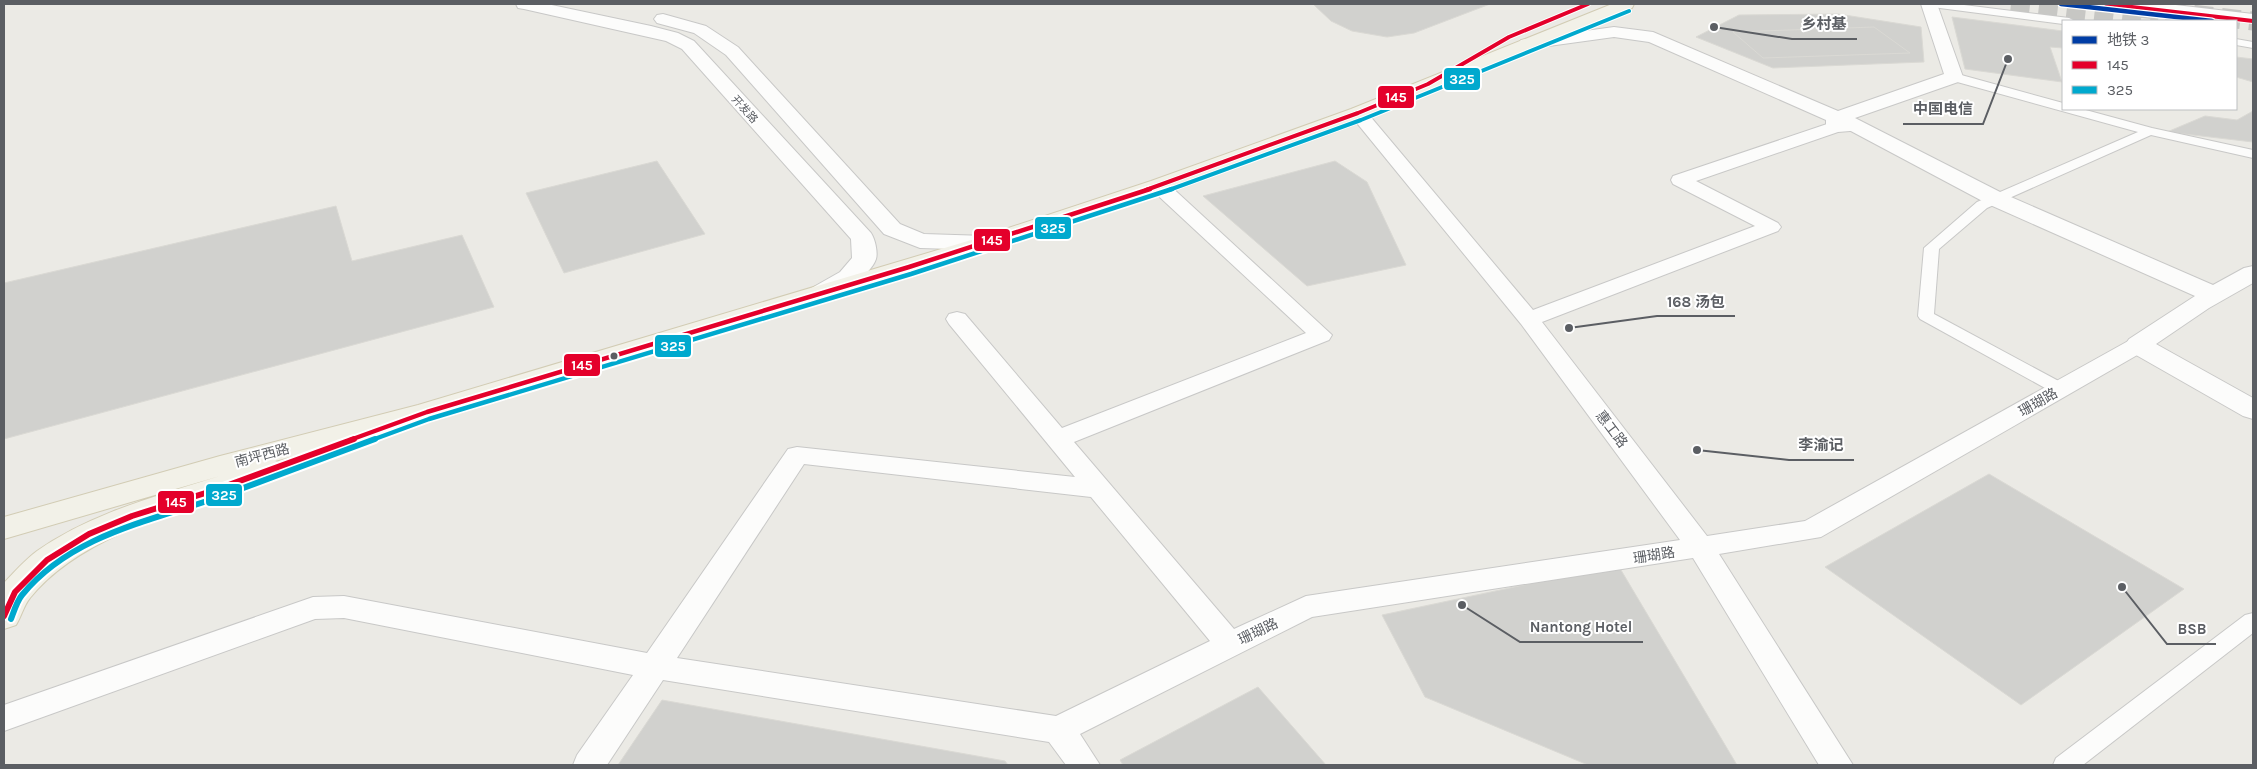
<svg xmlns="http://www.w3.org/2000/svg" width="2257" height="769" font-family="Karla,'Noto Sans SC',sans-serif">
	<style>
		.building { fill: #d1d1ce; stroke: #dad9d4 }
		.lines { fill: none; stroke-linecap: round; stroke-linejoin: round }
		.trunk-tunnel { stroke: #c7c7c4; stroke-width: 19; stroke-dasharray: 19 9; stroke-linecap: butt }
		.pedestrian-casing { stroke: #c8c8c7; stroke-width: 2 }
		.minor-casing { stroke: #c8c8c7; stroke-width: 2 }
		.tertiary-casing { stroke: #c8c8c7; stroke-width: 2 }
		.primary-casing { stroke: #d2ccb4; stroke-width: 2 }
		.pedestrian { fill: #fcfcfb; fill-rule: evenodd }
		.minor { fill: #fcfcfb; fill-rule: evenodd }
		.tertiary { fill: #fcfcfb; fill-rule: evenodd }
		.primary { fill: #f2f1e8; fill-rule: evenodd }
		.bus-1-far2-casing { stroke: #fff; stroke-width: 6 }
		.bus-1-far1-casing { stroke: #fff; stroke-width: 8 }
		.bus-1-casing { stroke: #fff; stroke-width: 10 }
		.bus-2-far2-casing { stroke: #fff; stroke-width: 6 }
		.bus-2-far1-casing { stroke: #fff; stroke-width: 8 }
		.bus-2-casing { stroke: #fff; stroke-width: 10 }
		.bus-1-far2 { stroke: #e4002b; stroke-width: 4 }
		.bus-1-far1 { stroke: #e4002b; stroke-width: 4.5 }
		.bus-1 { stroke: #e4002b; stroke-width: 6 }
		.bus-2-far2 { stroke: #00a9ce; stroke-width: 4 }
		.bus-2-far1 { stroke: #00a9ce; stroke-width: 4.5 }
		.bus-2 { stroke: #00a9ce; stroke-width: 6 }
		.metro-1-casing { stroke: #fff; stroke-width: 7 }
		.metro-1 { stroke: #003da5; stroke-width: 4.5 }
		.bus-dot { fill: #5b5e63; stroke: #fff; stroke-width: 2 }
		.labels { text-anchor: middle; stroke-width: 4; stroke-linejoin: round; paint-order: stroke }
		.far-street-label { font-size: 11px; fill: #5b5e63; stroke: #fff }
		.street-label { font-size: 14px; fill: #5b5e63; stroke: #fff }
		.leader { fill: none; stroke: #5b5e63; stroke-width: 2 }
		.callout-dot { fill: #5b5e63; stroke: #fff; stroke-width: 2 }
		.callout-label { font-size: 15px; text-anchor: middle; font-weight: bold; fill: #5b5e63; stroke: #fff; stroke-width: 4; stroke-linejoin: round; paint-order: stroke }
		.line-badge { stroke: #fff; stroke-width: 2 }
		.badge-label { font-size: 14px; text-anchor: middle; font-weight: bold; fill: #fff }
	</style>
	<rect width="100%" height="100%" fill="#ebeae5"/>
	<path class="building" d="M1313,4H1490L1414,33L1387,37L1352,31L1331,21Z
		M1838,14L1921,27L1924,62L1773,68L1696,37L1739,15Z
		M1952,17L2063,31V48L2050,47L2062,82L1965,69Z
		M1874,27L1910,53L1763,58L1733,32Z
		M2236,57L2253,59V82L2236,77Z
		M2253,111V142L2167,132L2205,116L2237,120Z
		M657,161L705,234L564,273L526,193Z
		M1335,161L1367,182L1406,265L1307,286L1203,196Z
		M336,206L352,261L462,235L494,307L4,439V283Z
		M1989,474L2184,589L2021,705L1825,567Z
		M1618,565L1737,765H1588L1425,697L1382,615Z
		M1258,687L1326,765H1123L1120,760Z
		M662,700L1005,761L1008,765H618Z"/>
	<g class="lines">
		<path class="trunk-tunnel" d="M2011,4L2158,21
			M2138,8L2253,21"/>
		<defs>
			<path id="pedestrian" d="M1927,4H1956L2069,18L2075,21H2063V24L1932,7Z
				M2137,4H2167L2253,14V20L2142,7Z
				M2236,39L2253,42V48L2236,45Z
				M1954,73L2063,103V109H2082L2152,128L2253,150V158L2151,135L1987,208L1939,249L1934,314L2066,385L2069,389L2066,393L2060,394L2054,393L1920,319L1918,316L1924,248L1977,202L2138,132L1950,80L1948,77Z
				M2253,613V633L2083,765H2053L2056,758L2245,615Z"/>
			<path id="minor" d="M1358,108L1364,109L1533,310L1755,226L1673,184L1671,180L1673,176L1830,123L1856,121L1862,122L1865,126L1862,130L1838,132L1696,181L1778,223L1781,227L1778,231L1542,322L1707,536L1805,521L2130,340L2138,338L2146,340L2149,345L2146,350L1821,537L1719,554L1853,765H1819L1693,558L1312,617L1080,734L1100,765H1066L1049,742L663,680L607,765H573L577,755L633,675L344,618L315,619L4,731V705L313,597L344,596L647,653L788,449L797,447L1075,477L949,324L946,319L949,314L957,312L965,314L1062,428L1306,333L1152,190L1150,186L1152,182L1159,180L1166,182L1332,335L1329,340L1074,442L1234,629L1306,596L1680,540L1521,324L1352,117L1349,113L1352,109ZM804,464L1091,497L1210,641L1056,716L677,658Z"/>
			<path id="tertiary" d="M516,4H547L651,26L678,33L694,41L871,233C875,239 878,252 876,259C871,275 837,298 822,301C818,302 814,300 810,299L807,294L810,289L840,272L852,258L851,239L682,49L666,41L524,9L518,8Z
				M1921,4H1937L1963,77L1961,81L1855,118L2004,194L2213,285L2244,268L2253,266V283L2209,308L2156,344L2253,398V419L2243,416L2129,351L2125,345L2129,339L2195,296L1988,204L1849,130L1844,128L1836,132L1829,130L1826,126V120L1649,42L1614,37L1527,49L1521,48L1518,44L1521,40L1527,39L1614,27L1653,32L1838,111L1944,74Z
				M663,14L706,26L738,47L900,224L924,234L986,236L994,238L998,243L994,248L986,250L920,248L884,234L726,55L694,33L657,23L654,19L657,15Z"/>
			<path id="primary" d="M1612,4H1634L1632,8L1365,117L1167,191L994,248L437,418L275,461L282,463L286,470L282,477C202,504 83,531 30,598C24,605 21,617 16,625L4,629V583C14,572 25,560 37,551C91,513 157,496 220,476L4,539V517L220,456L418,405L978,238L1151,181L1351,109Z"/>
		</defs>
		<use href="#pedestrian" class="pedestrian-casing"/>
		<use href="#minor" class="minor-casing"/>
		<use href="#tertiary" class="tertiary-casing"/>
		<use href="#primary" class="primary-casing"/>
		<use href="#pedestrian" class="pedestrian"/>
		<use href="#minor" class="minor"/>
		<use href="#tertiary" class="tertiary"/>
		<use href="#primary" class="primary"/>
		<defs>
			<path id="bus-1-far2" d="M2106,4L2253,21
				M1146,190L1358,113L1428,84L1509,37L1588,4"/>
			<path id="bus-1-far1" d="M350,440L427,412L909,267L1150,189"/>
			<path id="bus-1" d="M4,616L15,592L47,560L89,534L132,516L215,490L354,439"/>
			<path id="bus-2-far2" d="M1169,190L1361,120L1629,11"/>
			<path id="bus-2-far1" d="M372,440L429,419L911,274L1172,189"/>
			<path id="bus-2" d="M11,619C14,611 17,601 22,595C71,535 150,521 219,497C271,478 323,458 375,439"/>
		</defs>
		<use href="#bus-1-far2" class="bus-1-far2-casing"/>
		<use href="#bus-1-far1" class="bus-1-far1-casing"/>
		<use href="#bus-1" class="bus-1-casing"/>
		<use href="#bus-2-far2" class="bus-2-far2-casing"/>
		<use href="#bus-2-far1" class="bus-2-far1-casing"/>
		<use href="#bus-2" class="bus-2-casing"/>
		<use href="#bus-1-far2" class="bus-1-far2"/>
		<use href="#bus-1-far1" class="bus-1-far1"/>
		<use href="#bus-1" class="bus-1"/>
		<use href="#bus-2-far2" class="bus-2-far2"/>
		<use href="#bus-2-far1" class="bus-2-far1"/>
		<use href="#bus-2" class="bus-2"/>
		<defs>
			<path id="metro-1" d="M2061,4L2212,21"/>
		</defs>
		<use href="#metro-1" class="metro-1-casing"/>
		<use href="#metro-1" class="metro-1"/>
	</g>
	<circle class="bus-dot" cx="614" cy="356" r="4.5"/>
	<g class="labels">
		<g class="far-street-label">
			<text transform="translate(745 109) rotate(48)" y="4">开发路</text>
		</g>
		<g class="street-label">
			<text transform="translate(2038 402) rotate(-30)" y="5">珊瑚路</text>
			<text transform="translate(1612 429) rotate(53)" y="5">惠工路</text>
			<text transform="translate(262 455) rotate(-15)" y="5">南坪西路</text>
			<text transform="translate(1654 555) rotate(-9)" y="5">珊瑚路</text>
			<text transform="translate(1258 631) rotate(-26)" y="5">珊瑚路</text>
		</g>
	</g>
	<path class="leader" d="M1714 27L1792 39H1857M2008 59L1983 124H1903M1569 328L1657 316H1735M1697 450L1789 460H1854M1462 605L1520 642H1643M2122 587L2167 644H2216"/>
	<g class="callout-dot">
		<circle cx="1714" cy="27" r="5"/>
		<circle cx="2008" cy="59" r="5"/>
		<circle cx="1569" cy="328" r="5"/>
		<circle cx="1697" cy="450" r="5"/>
		<circle cx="1462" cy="605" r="5"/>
		<circle cx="2122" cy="587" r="5"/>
	</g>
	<g class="callout-label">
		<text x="1824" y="29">乡村基</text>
		<text x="1943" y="114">中国电信</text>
		<text x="1696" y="307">168 汤包</text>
		<text x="1821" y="450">李渝记</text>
		<text x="1581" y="632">Nantong Hotel</text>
		<text x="2192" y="634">BSB</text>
	</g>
	<g class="line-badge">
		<rect x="1443" y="67" width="38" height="24" rx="5" fill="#00a9ce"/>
		<rect x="1377" y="85" width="38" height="24" rx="5" fill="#e4002b"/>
		<rect x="1034" y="216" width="38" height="24" rx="5" fill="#00a9ce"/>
		<rect x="973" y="228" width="38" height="24" rx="5" fill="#e4002b"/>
		<rect x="654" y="334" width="38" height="24" rx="5" fill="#00a9ce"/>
		<rect x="563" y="353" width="38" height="24" rx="5" fill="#e4002b"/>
		<rect x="205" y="483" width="38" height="24" rx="5" fill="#00a9ce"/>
		<rect x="157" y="490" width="38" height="24" rx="5" fill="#e4002b"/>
	</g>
	<g class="badge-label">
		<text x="1462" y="84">325</text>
		<text x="1396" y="102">145</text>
		<text x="1053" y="233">325</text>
		<text x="992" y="245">145</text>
		<text x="673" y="351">325</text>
		<text x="582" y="370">145</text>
		<text x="224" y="500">325</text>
		<text x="176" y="507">145</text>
	</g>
	<rect width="2257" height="769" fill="none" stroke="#5b5e63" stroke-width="10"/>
	<rect x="2062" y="20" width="175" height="90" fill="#ffffff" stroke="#bdbfc1"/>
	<rect x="2072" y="36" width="25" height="8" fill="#003da5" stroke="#bdbfc1"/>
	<text x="2107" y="45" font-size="15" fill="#5b5e63">地铁 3</text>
	<rect x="2072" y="61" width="25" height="8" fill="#e4002b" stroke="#bdbfc1"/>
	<text x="2107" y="70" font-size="15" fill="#5b5e63">145</text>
	<rect x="2072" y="86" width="25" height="8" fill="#00a9ce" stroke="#bdbfc1"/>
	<text x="2107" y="95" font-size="15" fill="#5b5e63">325</text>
</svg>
